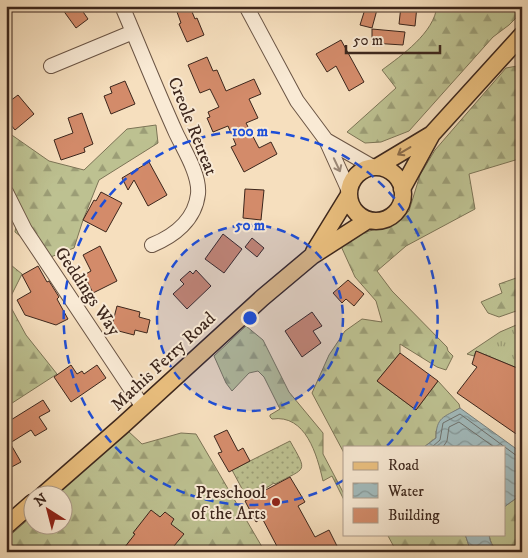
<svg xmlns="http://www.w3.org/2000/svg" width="528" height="558" font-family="'IM FELL DW Pica',serif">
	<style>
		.grass { fill: url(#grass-tufts); stroke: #7c7456 }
		.forest { fill: url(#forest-firs); stroke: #7c7456 }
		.park { fill: url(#park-dots); stroke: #7c7456 }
		.water { fill: url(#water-waves); stroke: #797f7c }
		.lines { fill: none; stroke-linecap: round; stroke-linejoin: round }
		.shore { stroke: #6e706c; stroke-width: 1 }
		.building { fill: #d38b6a; stroke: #3c261c }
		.minor-casing { stroke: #6a5444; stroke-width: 16 }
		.major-casing { stroke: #3c261c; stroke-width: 19 }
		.minor { stroke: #f9ead5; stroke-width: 14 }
		.major { stroke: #ebc07f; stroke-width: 16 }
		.oneway { stroke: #8b6b49 }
		.oneway2 { stroke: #9a8878 }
		.ring { fill: none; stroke: #1d4ed8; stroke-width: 2.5; stroke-dasharray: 9 6 }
		.poi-dot { fill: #8f2418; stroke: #f9ead5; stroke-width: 2 }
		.labels { text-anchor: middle; stroke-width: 4; stroke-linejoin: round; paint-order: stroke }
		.street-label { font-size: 18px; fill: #3c261c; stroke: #f9ead5 }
		.poi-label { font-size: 18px; fill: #3c261c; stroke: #f9ead5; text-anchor: end }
		.centre { fill: #1d4ed8; stroke: #f9ead5; stroke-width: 2.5 }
		.ring-label { font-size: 15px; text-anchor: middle; font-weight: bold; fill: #1d4ed8; stroke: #f9ead5; stroke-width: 4; stroke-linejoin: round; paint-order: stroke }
	</style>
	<defs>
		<pattern id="grass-tufts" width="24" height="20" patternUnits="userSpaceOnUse" patternTransform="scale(1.25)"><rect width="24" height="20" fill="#bdc191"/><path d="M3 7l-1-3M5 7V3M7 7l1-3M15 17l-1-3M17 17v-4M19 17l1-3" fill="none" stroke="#9b9d76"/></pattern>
		<pattern id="forest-firs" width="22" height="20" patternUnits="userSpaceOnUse" patternTransform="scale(1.25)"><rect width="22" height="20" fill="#bdc191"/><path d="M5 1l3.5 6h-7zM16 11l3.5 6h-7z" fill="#9b9d76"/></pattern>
		<pattern id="park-dots" width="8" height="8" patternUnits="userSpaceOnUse" patternTransform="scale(1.25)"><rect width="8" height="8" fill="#bdc191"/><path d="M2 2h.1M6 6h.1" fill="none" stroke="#9b9d76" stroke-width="1.8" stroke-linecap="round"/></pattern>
		<pattern id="water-waves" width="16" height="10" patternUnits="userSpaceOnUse" patternTransform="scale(1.25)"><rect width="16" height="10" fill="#a1babc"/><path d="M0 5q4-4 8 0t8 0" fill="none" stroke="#849798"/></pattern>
	</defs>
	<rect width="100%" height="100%" fill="#f6dfbe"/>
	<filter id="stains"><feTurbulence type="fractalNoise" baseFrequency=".004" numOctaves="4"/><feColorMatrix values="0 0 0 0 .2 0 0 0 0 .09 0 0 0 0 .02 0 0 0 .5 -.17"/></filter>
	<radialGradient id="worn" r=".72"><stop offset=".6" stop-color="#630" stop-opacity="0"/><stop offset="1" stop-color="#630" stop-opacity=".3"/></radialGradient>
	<path class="grass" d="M521,323L522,370L476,351L474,356L467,354L500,332Z"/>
	<path class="forest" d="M437,6H522V12L509,25L493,37L409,131L381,142L365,143L347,132L396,88L382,70C402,55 434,33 437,6Z
		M522,63V158L469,174L475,209L406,246L377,271L392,291L447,347L448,351L453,356L446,370L437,367L400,344V353L377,381L416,410L438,381L459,404L460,408L453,412L436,431V438L424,447H344V453L312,393L329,355L345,331L362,319L382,322L376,301L355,277L340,244L355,235L391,225L409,211L420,175L435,150L506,68L517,66Z
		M156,125L158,143L99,180L83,220L74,248L48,258L15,232L19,207L6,199V131L49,161L84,170L127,129Z
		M6,261L22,274L8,302L26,335L57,374L6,407Z
		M522,276V309L499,317L488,313L481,302L502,293L499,284Z
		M246,326L263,340L289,392L323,433V454L344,494V500L332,476L323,481C317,455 306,414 272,419L270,417V415L280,409L264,377L258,371L249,373L232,391L226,383L214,356Z
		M128,431L142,444L181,433L196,434L265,552H6V539L32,516V526H62V496L56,495Z
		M522,494V552C505,552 492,555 489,534H504V507Z
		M387,534H465L471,552H394V547Z"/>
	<path class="park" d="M290,441C308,473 307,467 275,484L274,483L248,500L232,470Z"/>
	<path class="water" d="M460,408L522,453V494L504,507V447H424L436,438C436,417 444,417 460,408Z
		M465,534H489C490,544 493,549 503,552H471Z"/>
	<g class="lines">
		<path class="shore" d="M432,447L440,440L443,423L460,414L517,456H522
			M443,447L447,441L449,427L459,422L494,447"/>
	</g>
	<path class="building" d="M60,6H79L88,19L76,28Z
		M366,6H378L372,28L360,25Z
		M401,6H417L415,26L399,24Z
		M190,7L195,19L197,18L204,35L187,42L179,24L181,23L177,12Z
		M372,29L405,32L403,45L372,43Z
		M341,40L364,82L349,91L336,66L327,72L316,54Z
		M207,57L213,71L217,70L226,91L254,79L261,94L249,99L258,118L246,123L259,148L271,142L277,154L244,172L231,147L236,145L228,126L213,132L207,118L210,117L208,112L219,107L210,89L200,93L188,65Z
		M125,81L135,104L111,114L104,96L112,93L110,87Z
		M18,95L34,114L15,130L6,119V104Z
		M82,113L93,144L84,148L85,152L61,160L54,140L73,133L68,118Z
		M149,162L167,195L148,206L134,180L128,190L122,178Z
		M245,189L264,190L261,220L243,218Z
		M101,192L122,203L106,232L83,220L94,200L96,201Z
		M223,234L242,249L224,273L205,259Z
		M252,238L264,248L257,257L245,247Z
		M100,246L117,281L93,293L84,275L91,271L83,255Z
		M38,266L47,282L49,281L59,297L57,299L68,319L56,325L25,315L17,300L31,292L22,275Z
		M196,270L211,286L187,309L173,294L184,284L180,280L190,271L193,274Z
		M348,280L364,294L354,306L346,299L342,303L333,293Z
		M117,306L140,312L139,317L150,320L147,333L135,330L134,335L111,329Z
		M312,312L322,326L313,331L321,343L302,357L285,331Z
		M476,351L522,370V438L457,393L477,367L472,364Z
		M400,353L438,381L416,410L377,381Z
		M71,365L77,374L82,371L84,374L97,365L106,378L71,402L54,377Z
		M43,400L50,411L39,417L47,429L35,436L31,430L10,443L21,462L6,470V423Z
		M227,430L238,451L243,448L250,461L229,472L218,453L222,452L214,436Z
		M290,477L305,502L298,506L315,537L329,530L340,552H280L262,518L256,522L245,501Z
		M151,510L160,517L165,512L174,519L171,524L184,534L169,552H121L135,534L133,533Z"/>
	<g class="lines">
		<defs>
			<path id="minor" d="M122,6C140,48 157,91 176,133C184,150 200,175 198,194C195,220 174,236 152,245
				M246,6L297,101L326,140L349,191
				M51,66L133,32
				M326,140L373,167
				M6,192L25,230L143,407"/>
			<path id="major" d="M377,167L432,134
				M349 194a27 27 0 1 1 54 0a27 27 0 1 1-54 0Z
				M402,189L432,134L522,35
				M314,252L349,195
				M42,496L122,426L262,298L312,256L368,220
				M6,526L32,503"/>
		</defs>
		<use href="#minor" class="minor-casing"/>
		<use href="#major" class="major-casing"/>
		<use href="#minor" class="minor"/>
		<use href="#major" class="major"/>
	</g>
	<defs><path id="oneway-shaft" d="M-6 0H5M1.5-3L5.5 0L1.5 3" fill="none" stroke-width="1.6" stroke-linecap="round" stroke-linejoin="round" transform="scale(1.25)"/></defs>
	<use class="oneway" href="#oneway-shaft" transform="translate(404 151) rotate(149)"/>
	<use class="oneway2" href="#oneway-shaft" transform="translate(337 165) rotate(65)"/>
	<circle cx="250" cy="318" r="93" fill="#1d4ed8" fill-opacity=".12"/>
	<g class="ring">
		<circle cx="250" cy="318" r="93"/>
		<path d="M344 480A187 187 0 1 1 386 447"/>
	</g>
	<circle class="poi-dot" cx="276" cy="502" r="5"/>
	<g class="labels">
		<g class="street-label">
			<text transform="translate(193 126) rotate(68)" y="6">Creole Retreat</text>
			<text transform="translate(88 291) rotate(56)" y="6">Geddings Way</text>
			<text transform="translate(163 361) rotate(-43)" y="6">Mathis Ferry Road</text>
		</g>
		<g class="poi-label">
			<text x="266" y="498">Preschool<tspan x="266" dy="21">of the Arts</tspan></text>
		</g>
	</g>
	<circle cx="250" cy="318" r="8" class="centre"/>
	<g class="ring-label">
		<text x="250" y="136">100 m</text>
		<text x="250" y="230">50 m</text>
	</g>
	<rect width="528" height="558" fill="none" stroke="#f6dfbe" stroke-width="25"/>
	<rect x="8" y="8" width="513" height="543" fill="none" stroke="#3c261c" stroke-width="2.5"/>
	<rect x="12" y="12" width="503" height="533" fill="none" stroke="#3c261c"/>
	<rect x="343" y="446" width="162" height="90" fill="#f9ead5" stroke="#ad9c8b"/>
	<rect x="353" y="462" width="25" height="8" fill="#ebc07f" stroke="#ad9c8b"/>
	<text x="388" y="470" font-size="15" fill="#3c261c">Road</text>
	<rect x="353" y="483" width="25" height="15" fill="url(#water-waves)" stroke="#ad9c8b"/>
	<text x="388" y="496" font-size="15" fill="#3c261c">Water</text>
	<rect x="353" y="508" width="25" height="15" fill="#d38b6a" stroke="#ad9c8b"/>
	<text x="388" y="520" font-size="15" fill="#3c261c">Building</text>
	<g transform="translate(48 510) rotate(324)"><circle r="24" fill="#f9ead5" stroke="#ad9c8b"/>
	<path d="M0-4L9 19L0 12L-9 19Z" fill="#8f2418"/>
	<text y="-8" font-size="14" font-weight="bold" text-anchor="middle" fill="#3c261c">N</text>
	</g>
	<path d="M346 45v8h94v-8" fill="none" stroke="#3c261c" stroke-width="2.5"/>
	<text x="353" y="45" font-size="15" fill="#3c261c" stroke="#f9ead5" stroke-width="4" paint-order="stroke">50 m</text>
	<rect width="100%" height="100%" filter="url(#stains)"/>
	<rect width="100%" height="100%" fill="url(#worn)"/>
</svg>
